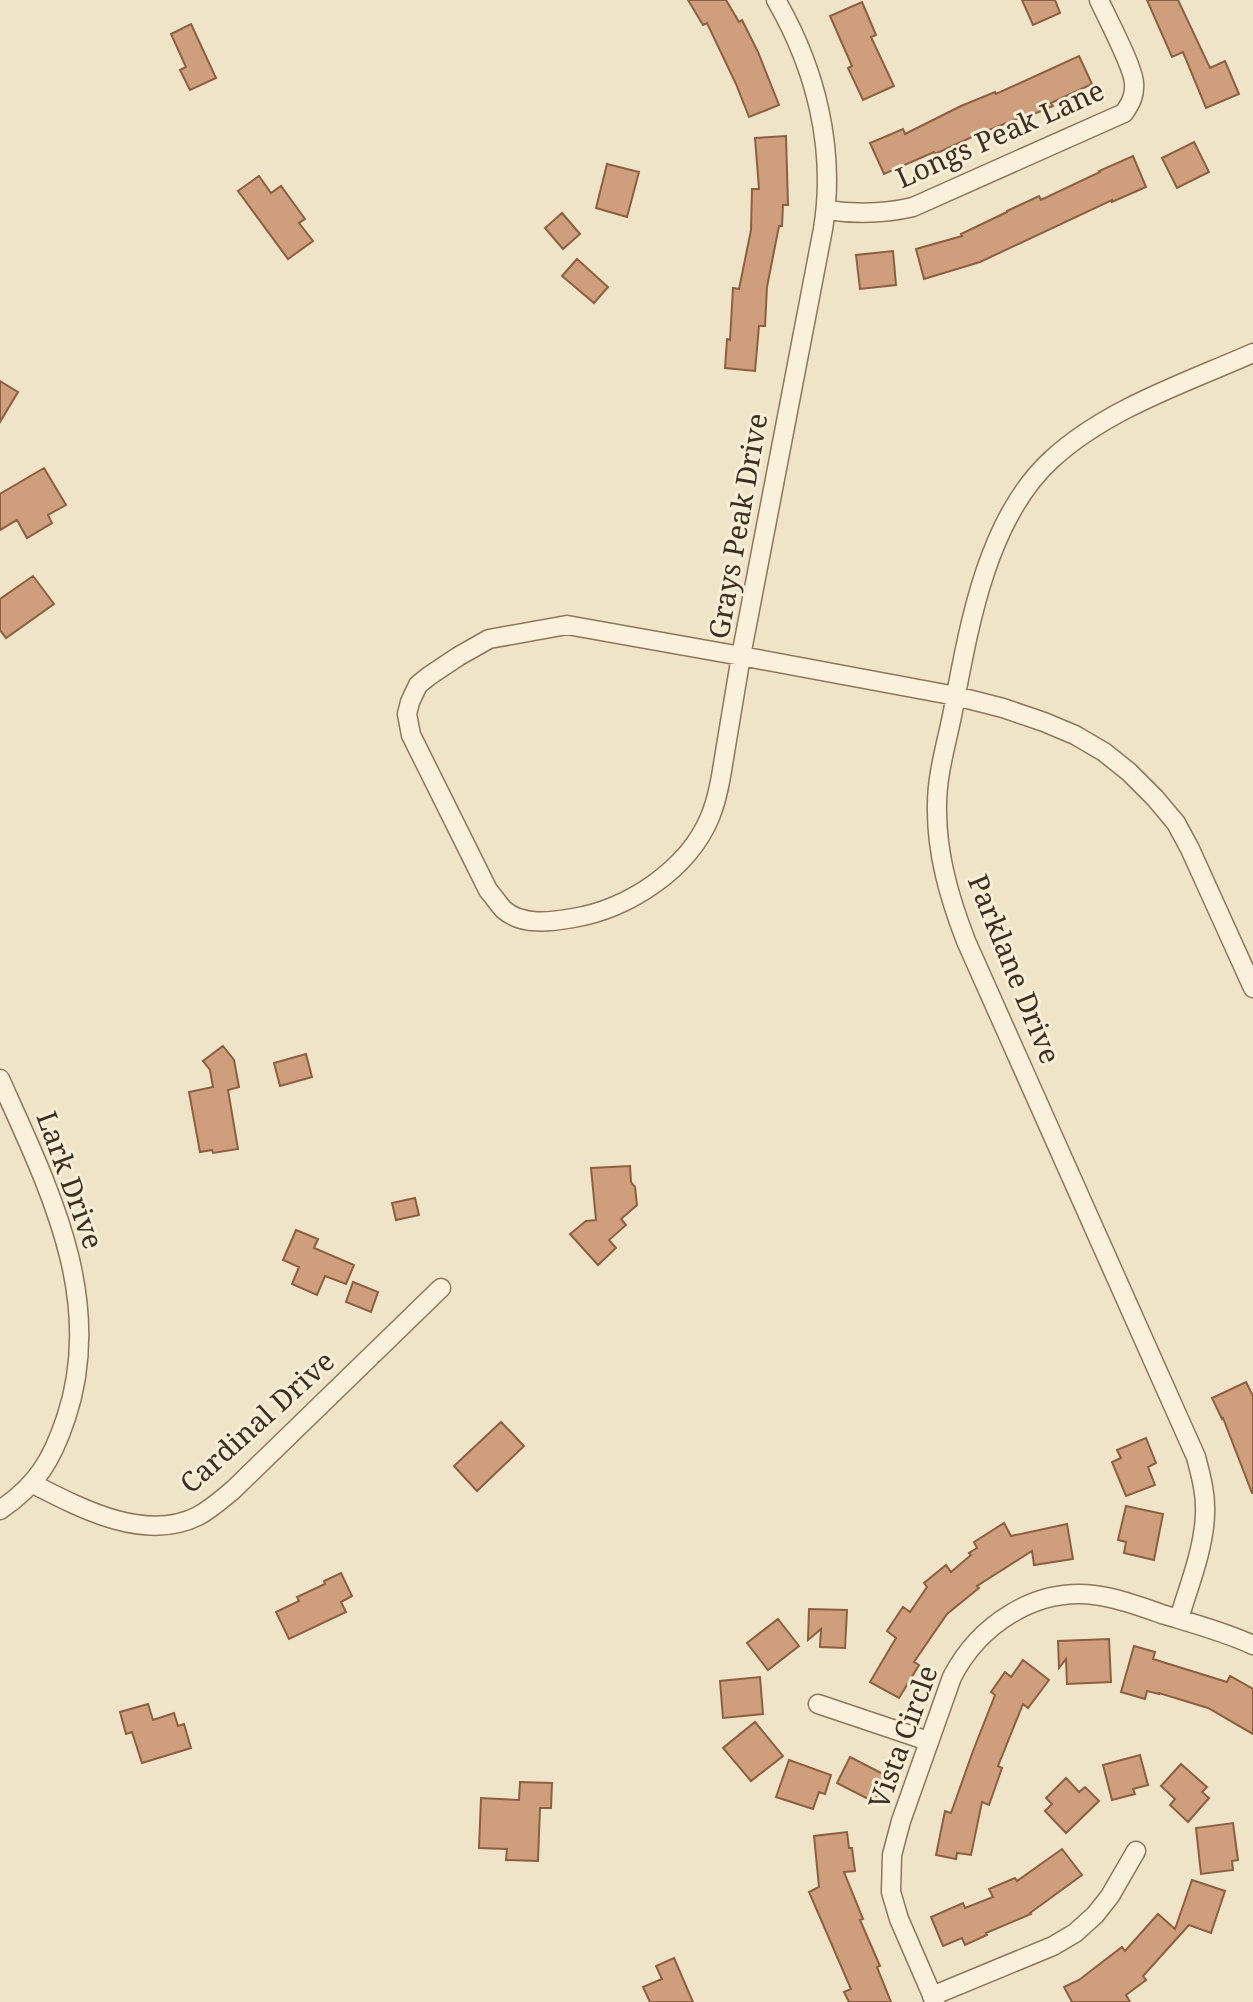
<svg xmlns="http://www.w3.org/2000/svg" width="1253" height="2002" font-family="'Noto Serif',serif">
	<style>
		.building { fill: #cf9f7d; stroke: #8d5f41; stroke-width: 2 }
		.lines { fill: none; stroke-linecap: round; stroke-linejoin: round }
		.minor-casing { stroke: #8d765c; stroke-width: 21 }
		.minor { stroke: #faf1dc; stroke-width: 18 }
		.labels { text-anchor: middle; stroke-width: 6; stroke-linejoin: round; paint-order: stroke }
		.street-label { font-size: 28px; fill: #3d2e20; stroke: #f7eed8 }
	</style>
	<rect width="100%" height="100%" fill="#f0e4c8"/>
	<path class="building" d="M688,0H726L739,22L742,20L758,52L779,105L749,117L736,84L707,23L703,25Z
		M1022,0H1055L1060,13L1033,25Z
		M1147,0H1178L1210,68L1225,61L1239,94L1206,108L1183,52L1172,57Z
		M862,2L876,35L871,37L894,86L863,100L848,68L852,66L830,16Z
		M191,24L216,78L190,90L180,70L186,67L171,34Z
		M1079,56L1092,84L1051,103L1053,106L1020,120L1019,118L974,136L935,154L934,152L884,174L870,143L903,129L905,134L961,106L995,92L996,94Z
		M786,136L788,205H783L782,226H779L767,287L765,326H759L755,371L725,368L727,339L730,340L733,288L739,289L751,230L752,189H759L755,138Z
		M1194,142L1209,172L1177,188L1162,158Z
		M1133,156L1146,187L1112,202V200L980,262L924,279L916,249L962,236L961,234L1007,212V211L1039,196L1041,200L1100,172L1099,171Z
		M607,164L639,172L627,217L596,208Z
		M259,176L271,193L281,186L305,219L299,223L313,241L288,259L238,191Z
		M562,213L580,234L563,249L545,228Z
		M893,251L896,285L860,289L856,255Z
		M577,259L608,287L594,303L562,276Z
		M0,381L18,392L0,422Z
		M44,468L66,505L48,515L52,523L27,538L17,520L0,530V494Z
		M33,576L54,604L6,638L0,630V599Z
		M223,1046L234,1060L239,1087L228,1090L238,1149L213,1153L212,1150L200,1152L189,1092L213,1087L210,1070L203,1061Z
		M306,1054L312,1077L280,1086L274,1063Z
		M630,1166L631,1182L635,1187L637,1205L621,1219L626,1225L609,1240L616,1248L598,1265L570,1234L586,1221L596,1220L591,1168Z
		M415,1198L419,1215L396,1220L392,1203Z
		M296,1230L318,1239L314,1248L354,1265L346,1284L325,1276L317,1295L292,1284L299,1267L283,1260Z
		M353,1282L378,1292L371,1312L346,1302Z
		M1246,1382L1253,1396V1493H1252L1223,1418L1222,1419L1212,1398Z
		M501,1422L524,1446L477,1491L454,1466Z
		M1146,1438L1156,1463L1148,1467L1155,1485L1126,1496L1112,1462L1121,1458L1117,1450Z
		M1126,1506L1163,1514L1154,1560L1124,1553L1126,1542L1118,1540Z
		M1004,1523L1011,1536L1067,1524L1073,1559L1034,1565L1032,1551L977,1586L979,1588L947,1614L914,1662L919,1665L899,1698L870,1682L896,1638L887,1631L903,1607L910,1612L927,1587L924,1583L946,1565L951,1572L971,1555L969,1553L977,1548L974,1542Z
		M341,1573L352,1596L341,1602L346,1612L289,1639L276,1612L299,1601L297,1597L325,1584L324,1581Z
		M809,1609L847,1610L845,1648L820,1647L821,1629L808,1640Z
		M778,1619L799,1646L768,1670L747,1643Z
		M1109,1639L1111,1682L1067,1684L1066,1659L1059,1668L1058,1641Z
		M1134,1646L1155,1652L1153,1659L1227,1682L1230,1676L1253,1689V1734L1208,1708L1159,1693V1694L1147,1691L1145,1699L1121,1692Z
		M1023,1660L1049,1680L1028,1708L1023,1704L998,1766L1002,1768L989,1805L982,1802L971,1855L957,1853L956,1859L936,1855L945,1811L951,1813L973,1751L995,1695L991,1692L1005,1672L1011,1677Z
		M760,1677L763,1714L723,1718L720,1681Z
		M148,1704L153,1720L174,1713L178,1726L184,1724L191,1748L142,1763L132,1732L126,1734L120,1712Z
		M755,1722L783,1756L751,1781L723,1748Z
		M1140,1755L1148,1785L1133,1789L1135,1794L1112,1800L1103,1765Z
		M850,1757L887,1776L874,1802L837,1783Z
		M789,1760L831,1775L825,1794L819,1792L813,1809L776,1797Z
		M1181,1764L1207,1787L1202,1792L1209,1798L1188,1822L1170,1805L1175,1799L1161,1786Z
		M1066,1778L1079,1792L1085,1787L1099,1801L1066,1833L1045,1811L1052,1804L1046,1798Z
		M520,1782L552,1783L551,1808H540L538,1861L506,1860L507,1849L479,1848L481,1798L519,1800Z
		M1233,1823L1238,1860L1232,1861L1233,1870L1201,1874L1196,1828Z
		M847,1832L849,1848H852L855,1871L844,1872L863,1919L860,1920L880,1966L877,1967L891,2002H849L844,1992L851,1989L809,1892L819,1887L814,1836Z
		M1062,1849L1082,1875L1030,1913L1031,1914L986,1933L987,1935L965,1945L962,1938L943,1946L931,1917L963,1903L965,1908L993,1897L989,1889L1015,1878L1017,1881Z
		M1192,1880L1225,1891L1211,1933L1189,1925L1143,1976L1146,1980L1126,1995L1130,2002H1072L1064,1987L1079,1980L1122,1947L1125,1951L1158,1914L1175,1929Z
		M674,1958L693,2002H650L643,1987L662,1979L656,1966Z"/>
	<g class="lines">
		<defs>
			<path id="minor" d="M776,0C816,69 836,149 823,229L741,656L956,696L1003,708L1044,722L1075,735L1104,752L1129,772L1155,798L1176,823L1190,849L1253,988
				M826,210C855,214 884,214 913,207L1124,113C1131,103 1135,95 1134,83C1133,66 1107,18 1099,0
				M567,625L741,656C736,686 731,716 726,746C722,770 719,795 710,817C688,870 628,909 573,918C551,922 521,926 503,909C498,903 493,896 488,890L411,735L407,714L410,702L418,685L429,676L459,656L489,639Z
				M0,1079C48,1187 106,1298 66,1418C52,1460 37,1485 0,1510
				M33,1484C80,1508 145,1543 198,1516C211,1509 222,1499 233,1490L441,1288
				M1179,1619C1189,1585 1204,1549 1205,1514C1206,1494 1201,1476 1196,1457L966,941C949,897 936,852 937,805C937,775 946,745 952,716C968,632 985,521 1051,460C1106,409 1185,383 1253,353
				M818,1704L928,1741
				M932,1996L1053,1946L1075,1933L1095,1915L1110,1896L1136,1851
				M935,2002L899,1919L891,1892L892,1855L901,1821L952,1677C979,1625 1034,1588 1094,1595C1118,1598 1142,1607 1165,1615C1195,1624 1225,1632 1253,1645"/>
		</defs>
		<use href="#minor" class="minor-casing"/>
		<use href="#minor" class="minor"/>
	</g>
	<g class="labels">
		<g class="street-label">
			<text transform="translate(1000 134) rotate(-24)" y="10">Longs Peak Lane</text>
			<text transform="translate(738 526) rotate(-80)" y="10">Grays Peak Drive</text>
			<text transform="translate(1014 969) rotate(68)" y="10">Parklane Drive</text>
			<text transform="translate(70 1180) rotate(70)" y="10">Lark Drive</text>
			<text transform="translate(257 1422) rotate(-42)" y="10">Cardinal Drive</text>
			<text transform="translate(903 1737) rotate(-70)" y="10">Vista Circle</text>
		</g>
	</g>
</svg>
